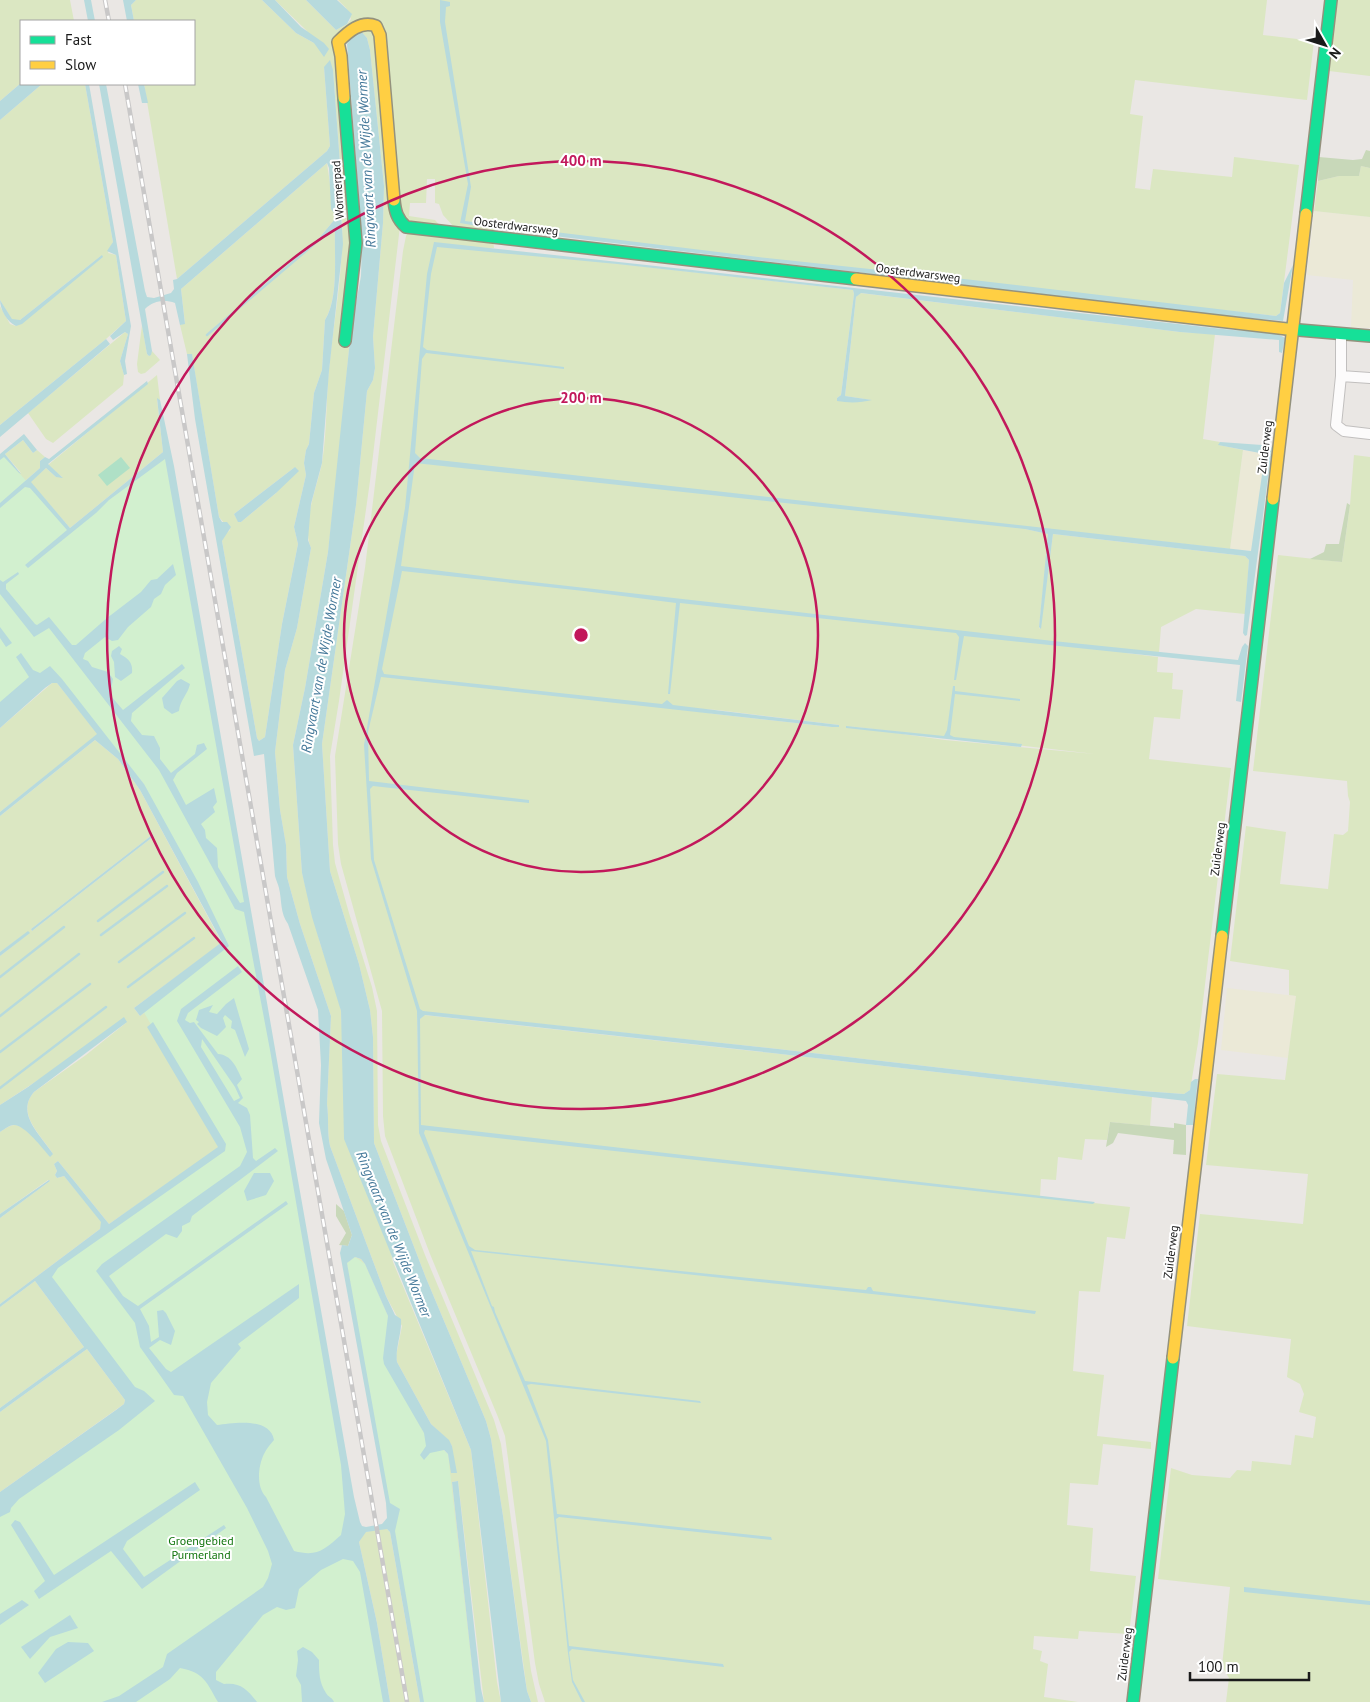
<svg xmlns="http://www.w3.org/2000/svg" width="1370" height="1702" font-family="'PT Sans',sans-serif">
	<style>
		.farmland { fill: #ebe9d7 }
		.grass { fill: #dbe7c2; fill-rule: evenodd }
		.forest { fill: #c8d8b9 }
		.park { fill: #d2f0cf }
		.pitch { fill: #afe0c6 }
		.water { fill: #b7dadd; fill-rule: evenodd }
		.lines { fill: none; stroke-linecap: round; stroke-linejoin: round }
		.stream { stroke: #b7dadd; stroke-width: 2.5 }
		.street-casing { stroke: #c1bfbe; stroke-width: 12 }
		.fast-casing { stroke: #94927d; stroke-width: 14 }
		.slow-casing { stroke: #94927d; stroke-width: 14 }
		.street { stroke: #fcfbfb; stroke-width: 10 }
		.fast { stroke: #16e098; stroke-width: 11 }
		.slow { stroke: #ffcf43; stroke-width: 11 }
		.rail-casing { stroke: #c9c8c8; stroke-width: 4.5 }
		.rail { stroke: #fff; stroke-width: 2.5; stroke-dasharray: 8; stroke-linecap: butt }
		.ring { fill: none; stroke: #c2185b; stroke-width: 2.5 }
		.labels { text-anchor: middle; stroke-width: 4; stroke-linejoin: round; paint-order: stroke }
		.street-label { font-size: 12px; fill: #1b1b1b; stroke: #fff }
		.park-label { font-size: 12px; fill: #11750d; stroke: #fff }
		.water-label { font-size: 14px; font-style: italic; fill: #447899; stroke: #fff }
		.centre { fill: #c2185b; stroke: #fff; stroke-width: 2.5 }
		.ring-label { font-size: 15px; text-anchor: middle; font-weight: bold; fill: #c2185b; stroke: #fff; stroke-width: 4; stroke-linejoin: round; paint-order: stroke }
	</style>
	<rect width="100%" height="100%" fill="#eae7e4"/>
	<path class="farmland" d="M1314,211L1370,217V328L1351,327L1353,280L1307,275Z
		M1243,450L1265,454L1252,551L1230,549Z
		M1227,988L1296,996L1288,1058L1221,1050Z"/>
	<path class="grass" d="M0,0H70L74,21H21V83L0,101Z
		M136,0H262L296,33L314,43L306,30L275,0H306L336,30L347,24L351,19L346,8L338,0H1267L1263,35L1314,41L1307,100L1135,80L1130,114L1143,116L1135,188L1150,190L1153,169L1232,177L1234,157L1299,165L1280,313L1276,316L854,270L469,224L495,229L493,236L455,228L443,215L439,204L435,203V179H427L426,203H410L409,216L435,220L444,230L415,225L401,217L380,25L338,37L348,209L341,212L343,204L333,70L324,67L330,146L327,151L177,279L144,84H194V21H134L131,5Z
		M1337,0H1370V76L1329,71Z
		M360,30L375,31L400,226L370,481L339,701L330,756L333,845L335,863L349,913L372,987L377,1011L378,1125L381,1141L425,1255L494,1420L501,1444L531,1671L538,1702H531L527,1691L503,1516L491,1439L486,1421L426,1278L374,1143L373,1037L370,1010L359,964L330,871L322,744L356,505L367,391L373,380L375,368L373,337L383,223L384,186L370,50L367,38Z
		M42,84H85L113,242L108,253L116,255L126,321L106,339L0,425V306L10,324L16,326L102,255L20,320H12L0,300V120Z
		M327,163L335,219L320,237L321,239L335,229C334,255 339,297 325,320L322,370L314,393L309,444L306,450L304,463L306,475L294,527L298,544L282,624L265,737L259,741L257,738L222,541L225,534L230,530L219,517L192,355L187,354L180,325L185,323L181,289ZM295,467L276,493L241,522L238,521L234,514Z
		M1361,166L1370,168V217L1314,211L1318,181L1339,176H1359Z
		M342,218H351L350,339L337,475L328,552L305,688L293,745L302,873L320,943L338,994L341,1011L342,1028L393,1262L471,1450L497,1682L501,1702H484L458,1481L452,1482L476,1702L387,1502L347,1263L355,1257L361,1259L365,1264L388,1316L383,1358L424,1433L448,1454L449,1461L452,1446L448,1440L431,1424L397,1362L396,1356L402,1326L386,1296L330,1146C327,1132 329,1118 327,1104L331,1016L300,924L287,877L286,845L280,810L275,752L285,670L297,628L311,548C301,526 317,487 322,463C327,433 326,400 329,369C334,319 344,268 342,218Z
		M409,231L493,240L494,248H477L853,290L854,294L841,395L837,398L871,400L845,396L856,297L860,293L1180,332L1215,334L1203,439L1220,442L1219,445L1243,450L1230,549L1066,531L1025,529L1049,534L1039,627L1040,629L1053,534L1245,556L1249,560L1245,614L1196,609L1161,627L1159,652L1126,653L1158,657L1157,672L1173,673L1172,689L1183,690L1180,719L1154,717L1149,759L1231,768L1198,1043L1190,1090L1184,1094L1142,1091L778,1049L417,1011L419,1110L420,1019L424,1015L772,1053L1152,1097L1150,1126L1110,1122L1107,1140L1085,1139L1082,1160L1058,1157L1056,1180L1041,1179L1040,1197L1130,1207L1125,1239L1107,1237L1100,1292L1079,1291L1073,1371L1104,1375L1097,1436L1151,1442V1449L1103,1444L1098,1485L1070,1483L1067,1525L1093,1528L1090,1571L1136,1576L1129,1634L1079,1631L1078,1639L1034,1636L1033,1649L1042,1651L1040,1661L1048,1664L1044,1697L1078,1702H545L539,1684L535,1663L505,1436L498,1417L430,1254L385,1136L383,1116L382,1011L341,864L338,844L335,756L365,568L403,251L406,236ZM674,707L717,710L839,725L832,727L715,714ZM847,726L1095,754L945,740Z
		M142,325L147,354L149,356L152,351L160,360L145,373L141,374L138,372L137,364Z
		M125,332L128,334L120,361L124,375L123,385L53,443L46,439L28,413Z
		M157,375L160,400L157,399L163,452L70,528L30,482L46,468L56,477H62L48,465Z
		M23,440L33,453L37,450L45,457L40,461V468L0,503V460L21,473L5,454Z
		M1354,455L1370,457V1702H1226L1229,1678L1222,1666L1230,1587L1158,1579L1171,1468L1192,1475L1230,1478L1237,1470L1251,1471L1252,1461L1291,1465L1295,1435L1313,1438L1316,1417L1299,1412L1304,1394L1300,1384L1287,1377L1291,1339L1187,1326L1200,1214L1303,1224L1308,1174L1206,1165L1217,1074L1285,1080L1296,996L1289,995V970L1230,961L1246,826L1286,832L1280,884L1328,889L1334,834L1343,835L1348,831L1350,802L1348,796L1347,781L1253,771L1278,555L1342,562L1350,505Z
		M52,683H57L98,734L0,812V728Z
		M95,740L118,759L140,790L222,943L134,1008L140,1016L229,946L240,1127L174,1395L0,1702L119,1430L225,1151L197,1109L219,1148L109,1224L58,1161L54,1164L57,1171L55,1175L57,1178L64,1176L102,1222L100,1229L0,1304V1218L50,1181L48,1180L0,1214V1132C5,1129 9,1125 15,1125C25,1125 45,1147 53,1154C41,1135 15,1113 34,1092L86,1055L127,1022L0,1105V956L29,933L28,932L0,952V816ZM152,835L154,836L32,931L31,929Z
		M35,1281L84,1347L0,1408V1307Z
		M87,1349L125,1400L124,1404L0,1492V1412Z
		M381,1529H387L390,1532L420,1702H390L377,1623L359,1542L365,1532Z"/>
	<path class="forest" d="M1366,150L1370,151V168L1361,166L1359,176H1339L1318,181L1319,157L1353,160L1362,159Z
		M1347,503L1350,505L1342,562L1310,559L1324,552L1326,544H1339Z
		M1110,1122L1174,1128V1123L1186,1125V1155L1173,1154L1174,1140L1118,1133L1113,1143L1106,1147Z
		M336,1204L344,1211L352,1235L348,1246L339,1245L346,1233L336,1216Z"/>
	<path class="park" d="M168,452L364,1576L387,1702H0V1503L136,1404L43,1276L223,1148L142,1009L225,943L143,783L51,671L0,712V456L3,454L69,531Z
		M355,1257L365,1264L388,1316L390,1342L384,1361L424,1433L448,1454L476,1702H422L347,1263Z"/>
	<path class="pitch" d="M121,457L130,468L107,486L98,475Z"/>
	<path class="water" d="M84,0H91L95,21H88Z
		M123,0H136L131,5L134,21H127Z
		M262,0H275L301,27L324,43L329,49L324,57L314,43L296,33Z
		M306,0H337L352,14L347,24L336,30Z
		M440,0L450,2V6L446,7L445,22L471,187L465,221L767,258L973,280L1276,316L1280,313L1284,283L1293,265L1283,321L1217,315L495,229L460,223L468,184L440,22Z
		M360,30L367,38L370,50L384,186L383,223L373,337L375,368L373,380L367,391L356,505L322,744L330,871L359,964L370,1010L373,1037L374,1143L426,1278L486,1421L491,1439L503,1516L523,1665L527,1691L531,1702H501L471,1450L344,1139L341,1011L312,917L302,873L293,745L305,688L328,552L351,330L361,276L362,239L347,44L353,35Z
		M330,60L333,70L343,204L341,212L343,244L329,371L322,463L311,504L308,540L311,548L297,628L285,670L275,752L280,810L286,845L287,877L300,924L331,1016L327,1104C329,1118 327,1132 330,1146L386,1296L395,1315L401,1319C402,1334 395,1348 397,1362L431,1424L449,1440L452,1446L457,1473H451L448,1454L444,1450L430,1453L424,1460L420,1455L426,1446L424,1433L384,1364L383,1358L388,1316L365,1264L361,1259L355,1257L347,1263L390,1503L400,1509L395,1531L424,1702H420L390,1532L387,1529L366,1532L359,1542L377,1623L390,1702H383L360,1572L353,1561L343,1559L321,1570L299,1589L295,1608L286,1610L277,1607L263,1615L216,1672V1680L224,1684C240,1682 247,1689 257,1702H218C206,1682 205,1673 180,1668L170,1679L136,1702H102L119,1696L163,1667L167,1654L263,1587L268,1578L272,1564L268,1551L247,1508L183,1396L174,1395L140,1347L135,1323L96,1271L102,1264L240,1166L247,1152L240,1127L177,1021L181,1009L238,966L242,972L188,1013L185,1020L190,1023L194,1022L218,1054C232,1055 236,1067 242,1079L237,1085L243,1098L238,1103L247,1108L250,1115L253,1158L256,1161L275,1148L278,1151L192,1216L190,1222L182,1226V1231L177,1238L166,1234L109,1276L123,1296L138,1306L286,1201L288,1204L140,1309L149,1326L151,1342L159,1337L157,1311L163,1310L166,1313L175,1331L171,1345L160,1340L149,1348L166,1369L171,1372L299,1284V1298L238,1344L241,1348L211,1383L207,1402L208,1415L217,1425C234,1423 270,1417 274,1440C270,1445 266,1449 264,1454C258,1466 256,1487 266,1497L294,1551C317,1557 324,1550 341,1535L345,1514L341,1465L270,1050L244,912L235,909L159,770L49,628L34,637L0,594V580L3,582L18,572L19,574L6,584V589L35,624L37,625L49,617L72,645H76L107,618L141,592L151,580L157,579L173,564L176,575L165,585L161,594L154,599L151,607L128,627L118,640L112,641L105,637L85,653L83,659L88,661L92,667L108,672L113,679L110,695L123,710L182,664L185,668L132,713L131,721L142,735L154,736L160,748V759L171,773L195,754L197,745L204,743L207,749L177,773L173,780L186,805L214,788L217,802L213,807L215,812L201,824L205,830L206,838L217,848L218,867L240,903L244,902L165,459L109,500L96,513L28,568L25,565L67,530L30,488L25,487L0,508V503L40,468V461L45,457L49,459L147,381L148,384L48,464L63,478L56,477L46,468L31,482L70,528L163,452L157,398L160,400L174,466L287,1118L354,1497L360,1522L362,1526L366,1527L382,1524L387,1518L386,1503L340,1253L342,1245L348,1246L352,1235L326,1159L319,1123L321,1065L318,1010L288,924C280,913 282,901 279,888C278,884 276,880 275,876L264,754L254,756L195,419L187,354H192L219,517L222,522H227L231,527L222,541L257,738L259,741L265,737L282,624L298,544L294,527L306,475L304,463L306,450L309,444L314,393L322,370L325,320C339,298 334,255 335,229L321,240L320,237L335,219L334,213L331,209L329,168L327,163L181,289L185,324L180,325L175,303C164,299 153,301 145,309L152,351L151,355L149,356L147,354L99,84H106L145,291L147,297L154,298L171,293L174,289L173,280L177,279L327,151L330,146L324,67ZM202,1039L235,1087L240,1098L234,1101L201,1047Z
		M21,83L42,84L0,120V101Z
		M85,84H89L131,326L125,361L127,374L124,375L120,361L128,334L125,332L113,340L110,336L126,321L116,255L107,251L113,242Z
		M138,84H144L148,103H142Z
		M434,242L711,272L1232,330C1246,331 1274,330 1285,338L1282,353L1279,352V340L1180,332L861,293L856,297L845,396L872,400C860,403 849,403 837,401V398L841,395L854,294L853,290L617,264L437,247L431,274L423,347L427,350L564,367V369L426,353L422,359L415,453L420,458L1251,551L1265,454L1218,445L1220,442L1262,445L1264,444L1269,445L1272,448L1247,635L1245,636L1243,633L1249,560L1245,556L1053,534L1041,629L1039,627L1048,534L1025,529L415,463L401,566L515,580L1053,641L1238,660L1242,647L1245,643L1248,646L1241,702L1236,701L1240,665L964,636L956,680H954L959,637L956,633L680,603L670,694H668L676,603L584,591L402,571L382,669L384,674L662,704L667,700L673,705L839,725V727H832L381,677L368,732L369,781L529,800V803L373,786L370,789L374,860L420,1009L423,1011L778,1049L1142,1091L1184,1094L1190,1090L1191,1082L1195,1079H1198L1193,1125H1186L1188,1105L1186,1101L772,1053L425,1015L420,1019L421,1125L1095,1202L1093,1204L425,1130L424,1133L469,1246L475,1250L866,1290L868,1287H871L873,1291L1036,1311L1035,1314L928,1300L471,1251L492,1306L494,1307L495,1312L525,1381L700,1401L701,1403L531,1384L527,1385L548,1440L557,1514L771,1537L772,1540L559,1517L556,1519L569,1646L723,1664L724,1667L572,1649L569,1652L573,1680L585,1702H582L572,1682L568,1653L546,1441L419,1133L417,1011L371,859L364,745L405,508L427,274Z
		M102,255L103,257L22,324L16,326C7,322 0,309 0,300L12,319L20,320Z
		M106,339L110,344L0,437V425Z
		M24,434L37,450L33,453L23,440L5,454L21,474L19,473L4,457L0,460V454Z
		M295,467L299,471L276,493L241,522H238L234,514Z
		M0,627L12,643L6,647L0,638Z
		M119,646L122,649L120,654C129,659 133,663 132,673L121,681L115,677L114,662L111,656L112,651Z
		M21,653L33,670L40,673L50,666L62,679L144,784L198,882L229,946L140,1016L134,1008L222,942L140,790L118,759L95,740L0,816V812L97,734L57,683H52L45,688L0,728V702L29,677L16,657Z
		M181,679L190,684C188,694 180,700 179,711L172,714L164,708L162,698L177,681Z
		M953,686H955V691L1020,699V701L955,694L950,735L954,737L1022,744L1021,747L846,728V726L944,736L947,730Z
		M152,835L154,836L32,931L31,929Z
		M28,931L30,933L0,956V952Z
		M234,998L249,1049L245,1057L235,1030L231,1028L232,1021L225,1015L223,1018L226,1027L217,1036L201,1028L197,1024L199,1022L196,1020L199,1010L213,1005L209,1012L217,1014L226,1004Z
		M124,1017L127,1022L34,1092C15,1114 41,1135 53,1154L50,1157C43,1149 25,1125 14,1125C9,1125 5,1129 0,1132V1105L28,1087Z
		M153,1022L226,1144L225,1151L58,1268L52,1277L135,1387L144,1391L155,1401L119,1430L19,1499L11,1508L10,1512L0,1517V1492L116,1410L124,1404L125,1400L87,1349L0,1412V1408L84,1347L35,1281L0,1307V1304L100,1229L101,1222L64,1176L57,1178L55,1175L57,1171L54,1164L58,1161L109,1224L218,1147L147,1027Z
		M254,1173H270L274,1181L266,1195L247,1201L244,1191Z
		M49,1180L50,1181L0,1218V1214Z
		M458,1481L481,1689L484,1702H476L452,1482Z
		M195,1482L200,1490L127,1541L123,1549L144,1577L224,1525L226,1528L142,1589L111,1551L39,1599L34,1591L45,1581L11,1525L15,1520L20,1522L54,1575Z
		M1244,1587L1370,1601V1605L1244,1592Z
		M22,1600L29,1605L0,1625V1614Z
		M70,1615L78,1628L50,1637L30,1659L21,1647Z
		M68,1642L88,1643L94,1651L45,1683L38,1673L56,1649Z
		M303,1647L312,1652L319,1660C319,1672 319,1682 326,1693C328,1697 332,1697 334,1702H302L301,1685L296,1676L298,1660L297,1651Z"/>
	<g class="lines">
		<path class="stream" d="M207,335L320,239
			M98,921L163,872
			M101,935L167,886
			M119,962L185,913
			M0,977L64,927
			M128,987L194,938
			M0,1016L79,954
			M0,1052L90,984
			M0,1088L106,1007"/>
		<defs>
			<path id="street" d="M1341,334V376
				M1370,378L1341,376L1336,425L1344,431L1370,434"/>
			<path id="fast" d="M344,98L356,243L345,341
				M394,200C395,211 397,219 406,227L856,279
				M1306,214L1331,0
				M1287,329L1370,336
				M1222,936L1273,499
				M1133,1702L1173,1358"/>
			<path id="slow" d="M344,98L341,56L338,42C348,32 361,20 376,26L380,35L394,200
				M856,279L1287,329
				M1273,499L1306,214
				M1173,1358L1222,936"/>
		</defs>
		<use href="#street" class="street-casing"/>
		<use href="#fast" class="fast-casing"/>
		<use href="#slow" class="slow-casing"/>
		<use href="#street" class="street"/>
		<use href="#fast" class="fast"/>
		<use href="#slow" class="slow"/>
		<defs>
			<path id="rail" d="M105,0L109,21
				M125,84L407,1702"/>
		</defs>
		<use href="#rail" class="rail-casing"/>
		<use href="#rail" class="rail"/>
	</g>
	<g class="ring">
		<circle cx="581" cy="635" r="237"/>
		<circle cx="581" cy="635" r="474"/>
	</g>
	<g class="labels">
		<g class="street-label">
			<text transform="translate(338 190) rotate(-94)" y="4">Wormerpad</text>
			<text transform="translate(516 226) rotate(7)" y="4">Oosterdwarsweg</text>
			<text transform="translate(918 273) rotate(7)" y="4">Oosterdwarsweg</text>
			<text transform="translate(1265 447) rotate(-83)" y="4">Zuiderweg</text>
			<text transform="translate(1218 849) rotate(-83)" y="4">Zuiderweg</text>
			<text transform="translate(1171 1252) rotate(-83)" y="4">Zuiderweg</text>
			<text transform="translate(1125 1654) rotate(-83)" y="4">Zuiderweg</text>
		</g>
		<g class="park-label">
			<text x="201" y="1545">Groengebied<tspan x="201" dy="14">Purmerland</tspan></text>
		</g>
		<g class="water-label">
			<text transform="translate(366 159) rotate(-93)" y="5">Ringvaart van de Wijde Wormer</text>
			<text transform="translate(321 665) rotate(-80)" y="5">Ringvaart van de Wijde Wormer</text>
			<text transform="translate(394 1234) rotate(68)" y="5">Ringvaart van de Wijde Wormer</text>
		</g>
	</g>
	<circle cx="581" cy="635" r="8" class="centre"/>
	<g class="ring-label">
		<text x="581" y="166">400 m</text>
		<text x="581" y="403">200 m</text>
	</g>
	<rect x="20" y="20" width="175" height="65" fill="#ffffff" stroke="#a4a4a4"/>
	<rect x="30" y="36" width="25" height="8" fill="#16e098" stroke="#a4a4a4"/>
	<text x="65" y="45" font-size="15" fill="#1b1b1b">Fast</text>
	<rect x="30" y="61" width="25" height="8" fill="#ffcf43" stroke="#a4a4a4"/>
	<text x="65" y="70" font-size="15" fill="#1b1b1b">Slow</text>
	<g transform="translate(1325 45) rotate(129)" stroke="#ffffff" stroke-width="4" paint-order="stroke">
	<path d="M0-4L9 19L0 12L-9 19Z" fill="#1b1b1b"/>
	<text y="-8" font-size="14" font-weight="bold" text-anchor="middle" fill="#1b1b1b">N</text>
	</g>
	<path d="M1190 1672v8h119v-8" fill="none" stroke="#1b1b1b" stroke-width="2.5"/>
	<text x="1198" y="1672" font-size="15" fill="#1b1b1b" stroke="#ffffff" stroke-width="4" paint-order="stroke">100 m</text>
</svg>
